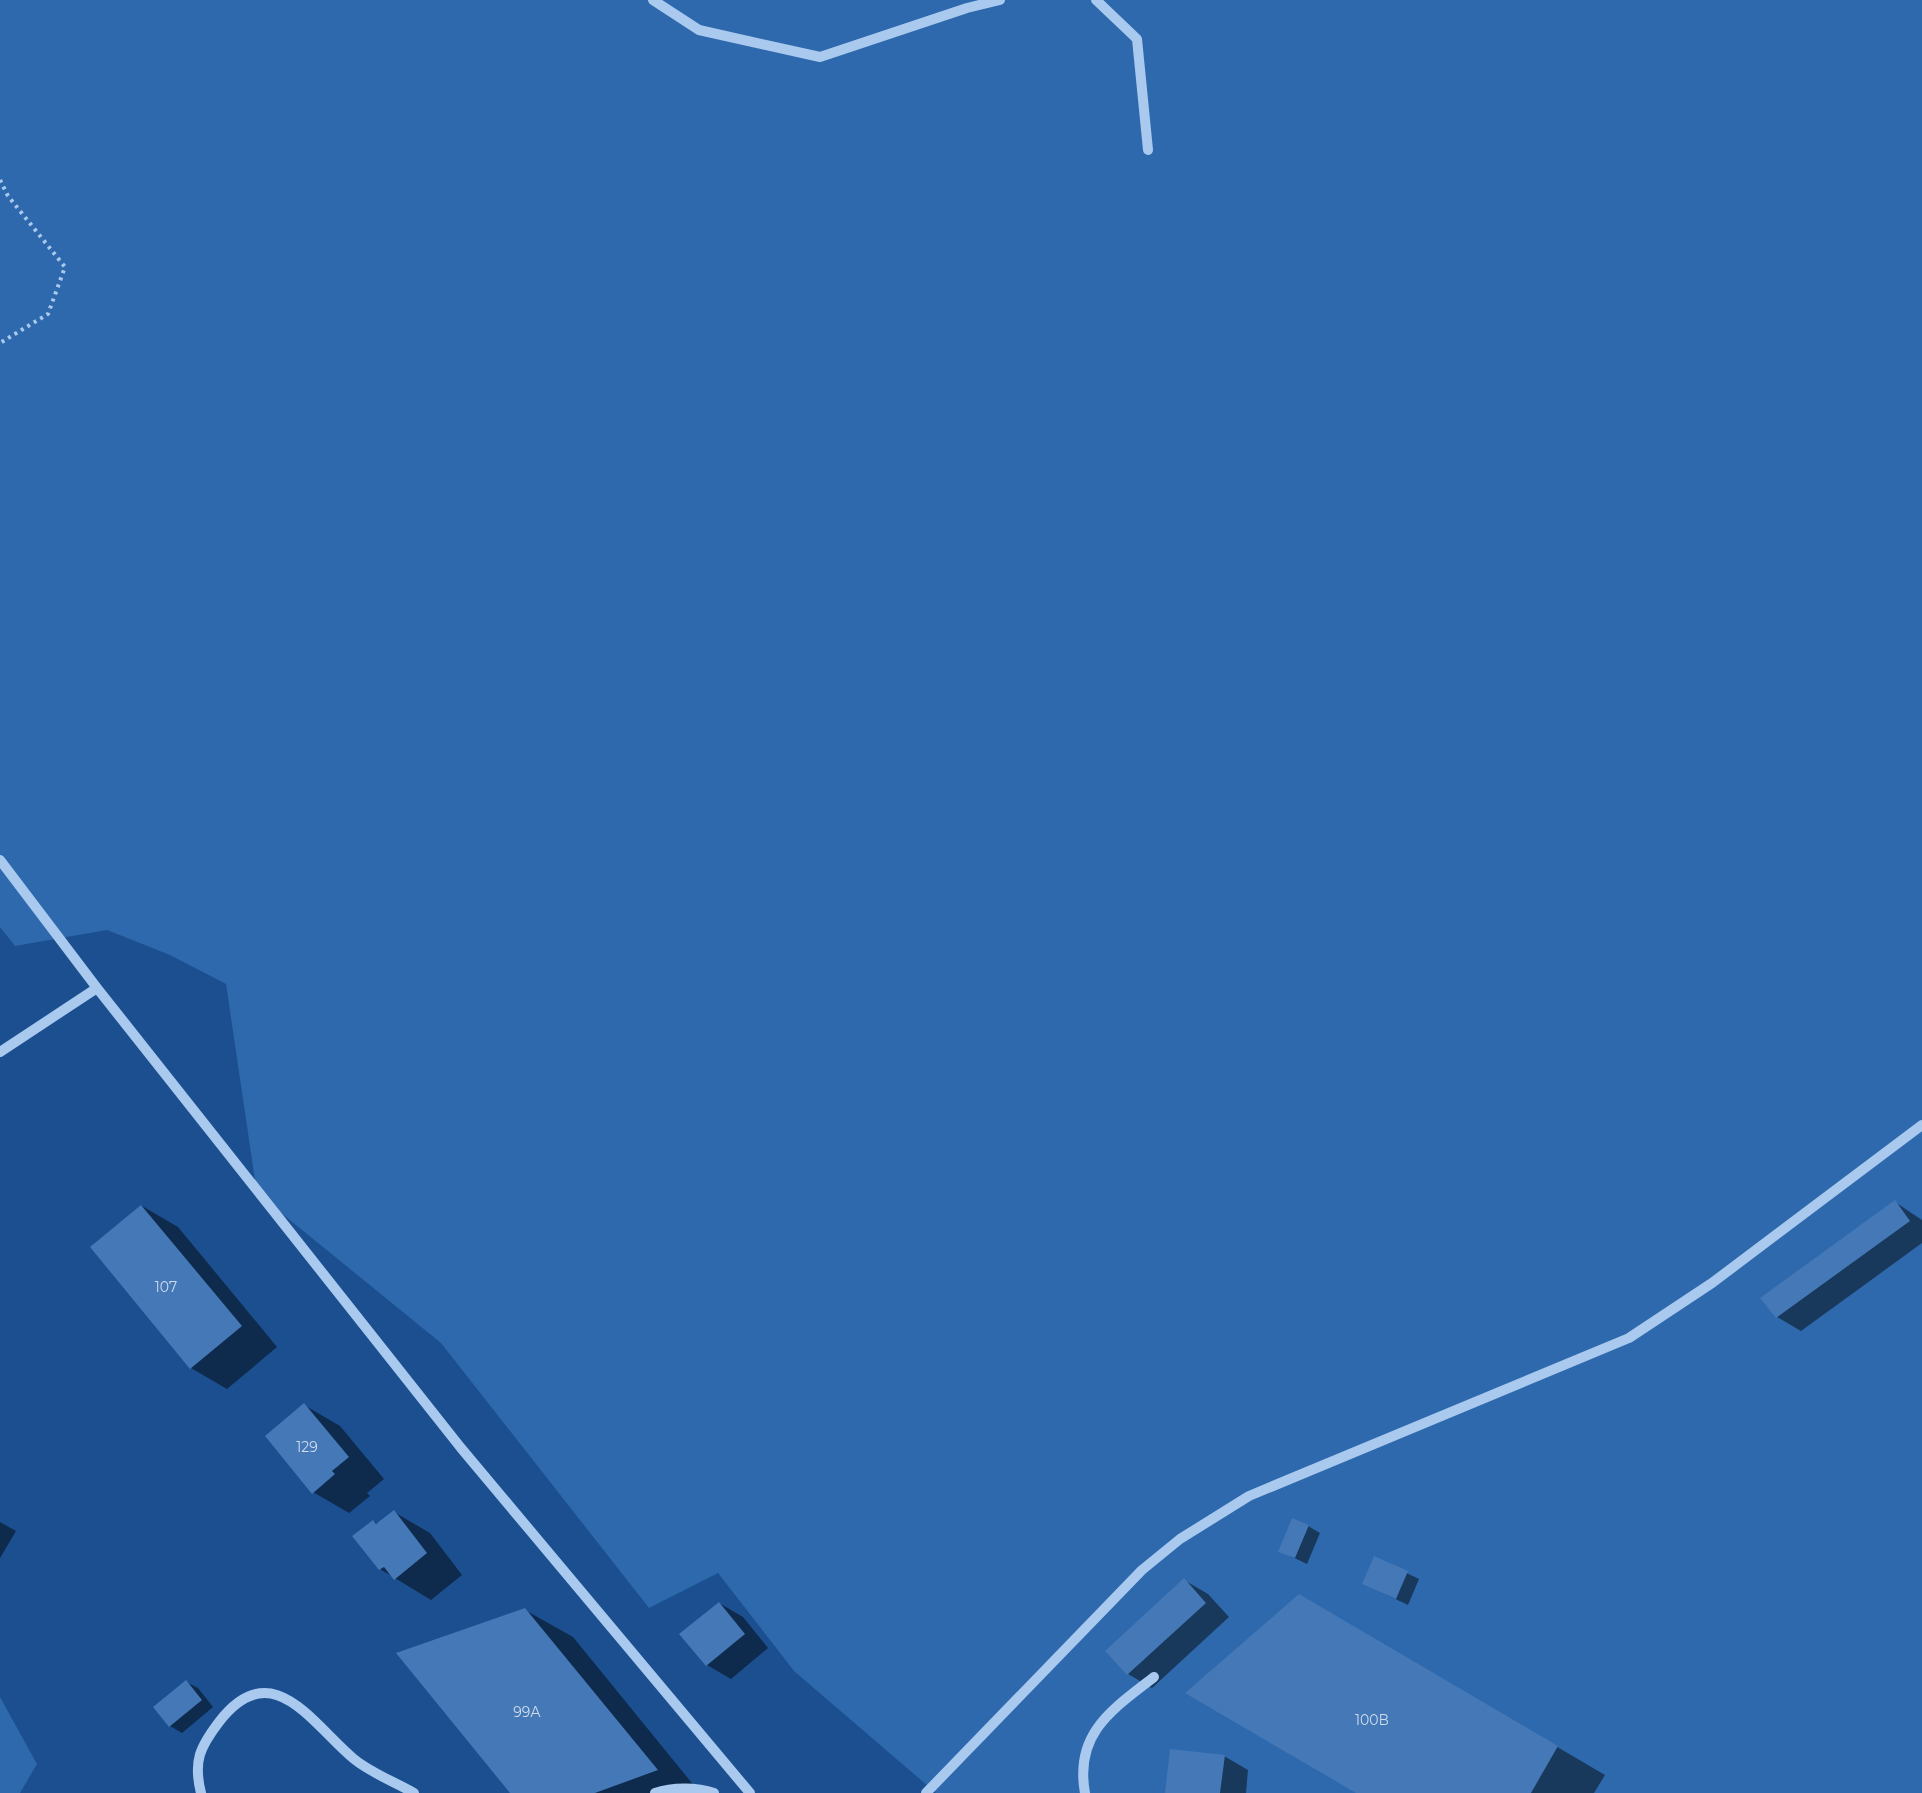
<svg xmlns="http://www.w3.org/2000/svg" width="1922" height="1793" font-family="Montserrat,sans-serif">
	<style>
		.green { fill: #2e69ad }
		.shadow { fill: #0007 }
		.building { fill: #4478b7 }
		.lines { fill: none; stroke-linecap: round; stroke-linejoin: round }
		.path { stroke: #a9c9ee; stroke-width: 4; stroke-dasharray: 3 4.5; stroke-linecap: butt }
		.minor { stroke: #a9c9ee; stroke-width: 10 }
		.labels { text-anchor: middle; stroke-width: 5; stroke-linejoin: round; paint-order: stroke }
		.number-label { font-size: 14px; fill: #d0dded }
	</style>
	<rect width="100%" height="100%" fill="#1b4f8f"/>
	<path class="green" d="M0,0H1922V1793H936L794,1671L718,1573L649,1608L441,1343L259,1195L256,1187L226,984L170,955L107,930L15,946L0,927Z
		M0,1697L37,1764L20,1793H0Z"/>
	<path class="shadow" d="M1895,1202L1922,1220V1243L1801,1331L1777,1317Z
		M142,1206L178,1227L277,1347L227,1389L191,1368Z
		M304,1405L340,1426L384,1479L367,1493L370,1496L349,1513L313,1492Z
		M394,1512L430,1533L462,1575L431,1600L380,1569L355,1536L373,1521L378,1524Z
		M0,1522L16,1531L0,1558Z
		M1308,1526L1320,1533L1307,1564L1280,1551Z
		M1375,1558L1419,1579L1408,1605L1364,1584Z
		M1184,1580L1208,1594L1229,1617L1152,1688L1128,1674L1107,1651Z
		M719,1603L743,1617L768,1648L731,1679L707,1665Z
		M525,1610L573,1637L700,1793H512Z
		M1347,1624L1605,1775L1594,1793H1358Z
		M186,1682L198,1688L213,1707L182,1733L170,1726L155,1708Z
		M1224,1756L1248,1770L1246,1793H1166Z"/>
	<path class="building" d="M1895,1200L1910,1221L1776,1318L1760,1298Z
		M141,1205L242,1326L190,1369L90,1247Z
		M304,1403L349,1457L332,1471L335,1474L312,1494L265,1436Z
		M394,1510L427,1553L394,1580L384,1567L379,1570L352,1536L373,1520L376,1524Z
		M1292,1518L1309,1525L1295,1558L1278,1552Z
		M1374,1556L1408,1571L1396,1599L1362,1584Z
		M1184,1578L1206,1603L1127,1675L1105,1651Z
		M1299,1594L1558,1746L1531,1793H1356L1185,1693Z
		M719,1602L745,1634L706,1666L679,1634Z
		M525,1608L658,1770L595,1793H510L396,1653Z
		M186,1680L202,1700L169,1727L153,1707Z
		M1170,1749L1225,1755L1220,1793H1165Z"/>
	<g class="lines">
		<path class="path" d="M0,180L8,196L65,267L48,314L0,343"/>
		<path class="minor" d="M653,0L699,30L820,57L967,8L1000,0
			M1096,0L1137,39L1148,150
			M0,860L97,988L461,1448L750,1793
			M0,1052L97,988
			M201,1793C193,1761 200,1747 219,1722C272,1653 312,1724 354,1759C371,1773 395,1782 414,1793
			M655,1793C672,1787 697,1787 714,1793
			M926,1793L1142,1570L1180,1539L1249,1496L1629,1338L1712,1283L1922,1125
			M1085,1793C1074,1733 1113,1709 1154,1677"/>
	</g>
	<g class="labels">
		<g class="number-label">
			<text x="166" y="1292">107</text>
			<text x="307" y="1452">129</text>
			<text x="527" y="1717">99А</text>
			<text x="1372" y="1725">100В</text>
		</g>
	</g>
</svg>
